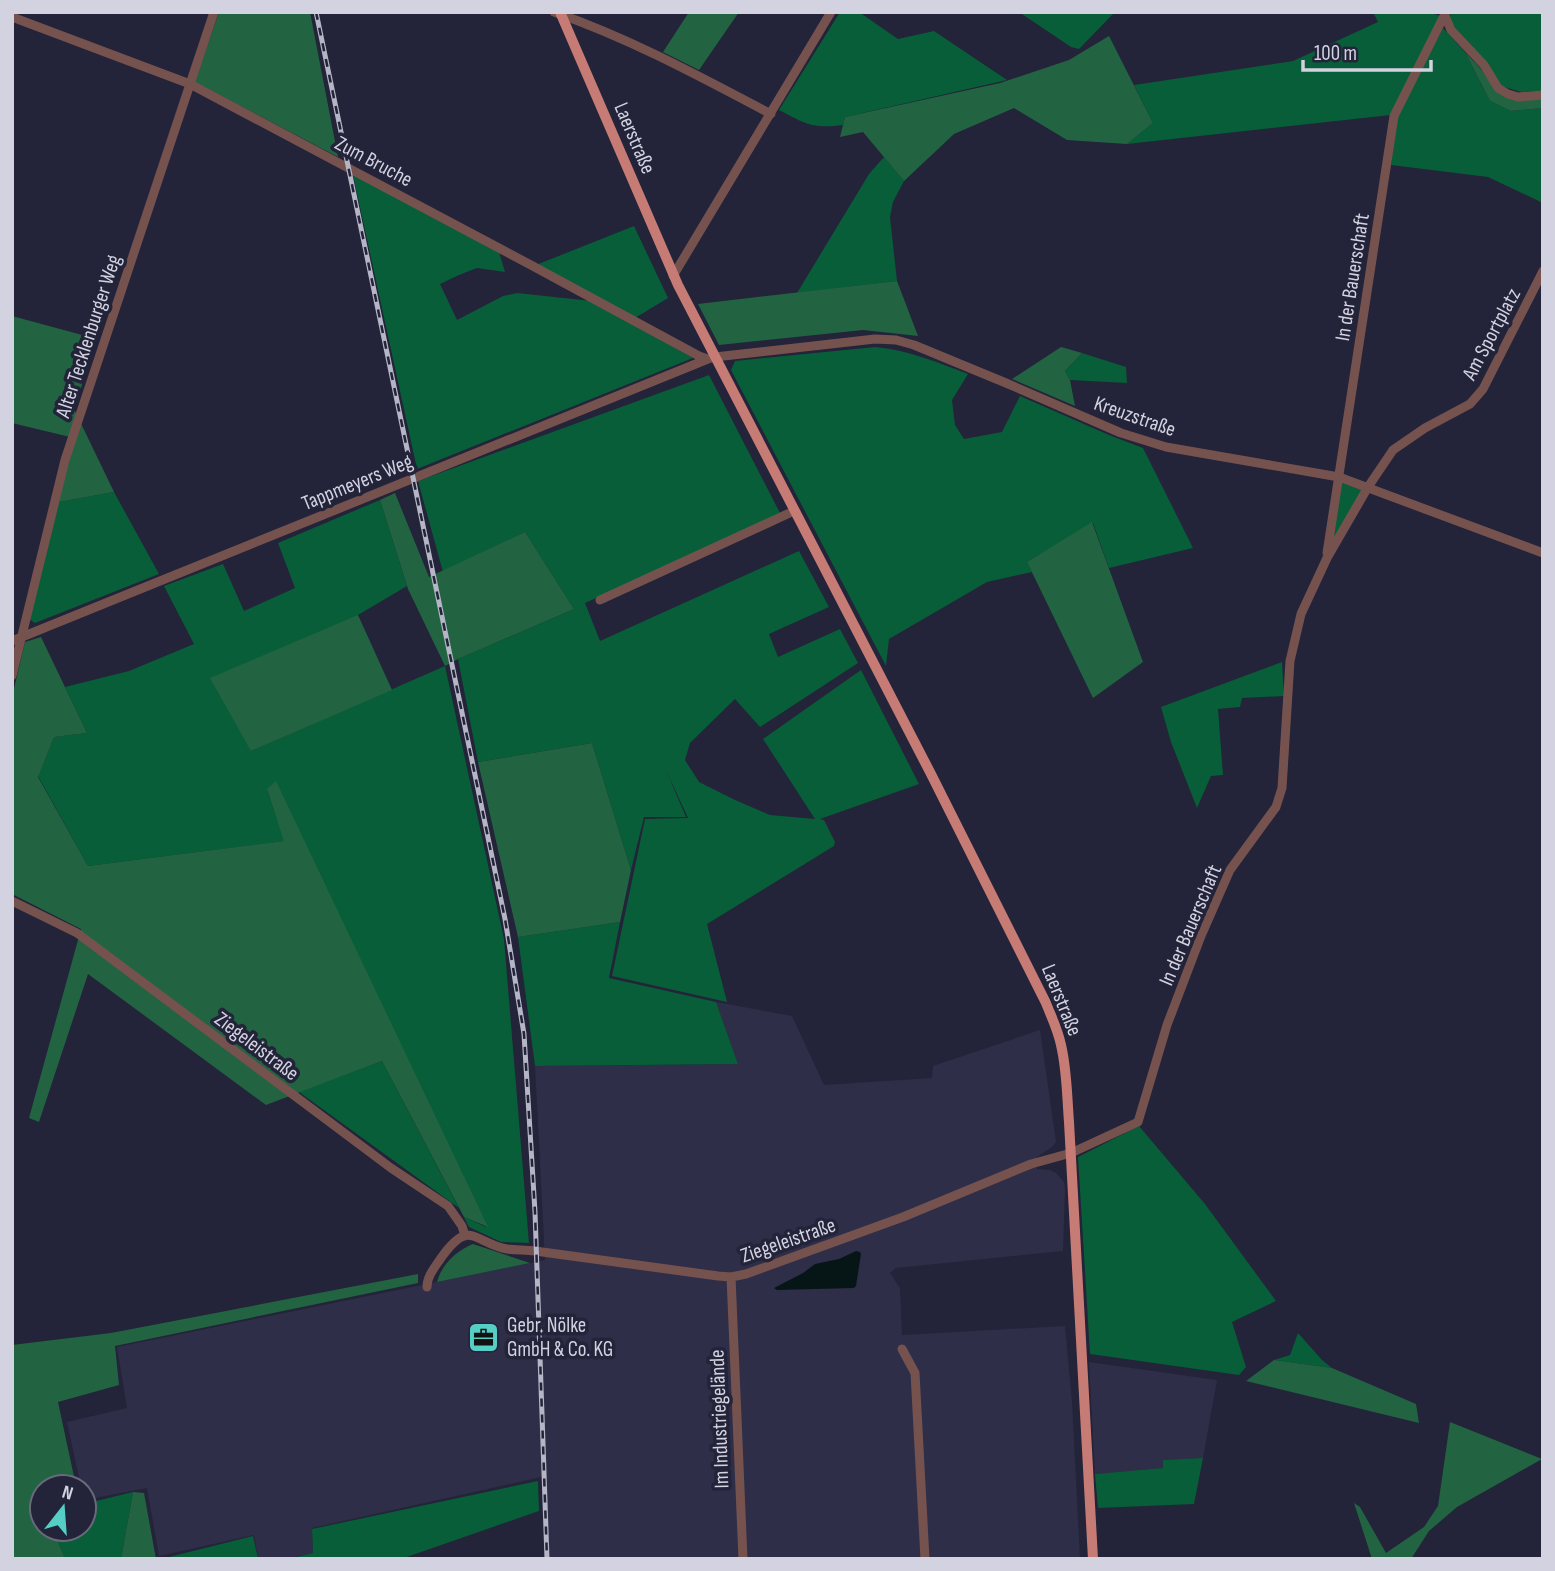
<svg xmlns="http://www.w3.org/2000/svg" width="1555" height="1571" font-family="'Sofia Sans Condensed',sans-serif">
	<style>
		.built { fill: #2e2e49 }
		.green { fill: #085e38 }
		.forest { fill: #226442 }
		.water { fill: #061617 }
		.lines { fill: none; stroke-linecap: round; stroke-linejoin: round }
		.minor { stroke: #76524e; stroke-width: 9 }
		.major { stroke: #c67c74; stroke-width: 10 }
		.rail-casing { stroke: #b5b5c5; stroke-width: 5 }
		.rail { stroke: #232339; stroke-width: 2.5; stroke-dasharray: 8; stroke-linecap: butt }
		.labels { text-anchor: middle; stroke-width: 7; stroke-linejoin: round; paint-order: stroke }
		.street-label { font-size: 21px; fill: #d2d2e1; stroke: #232339 }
		.poi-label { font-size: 21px; fill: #d2d2e1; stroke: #232339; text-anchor: start }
	</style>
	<rect width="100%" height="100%" fill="#232339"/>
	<path class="built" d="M716,1002L792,1016L824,1085L932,1078L933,1066L1040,1030L1056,1142L1052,1147L1037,1157V1169L1050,1170L1056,1173L1064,1182L1065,1189L1063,1251L896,1268L890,1273L900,1288L902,1335L1065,1326L1072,1402L1080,1559H549L546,1476L312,1528L313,1553L286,1559H258L254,1535L159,1556L147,1488L84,1500V1487H81L67,1422L127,1408L117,1347L545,1260L535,1066L738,1064Z
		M1089,1362L1217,1380L1203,1458L1164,1460V1468L1095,1474Z"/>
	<path class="green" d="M840,12H859L898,39L934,31L1007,80L845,117L843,125C812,129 806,124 779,110Z
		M1019,12H1114V13L1079,49L1071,47Z
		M1373,12H1427L1441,16L1391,115L1127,144L1153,123L1134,85L1293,61L1378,22Z
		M1451,12H1543V91L1521,92L1501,86L1455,30L1450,17Z
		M1443,28L1465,52L1490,101L1511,111L1543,108V203L1488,177L1391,165L1397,117Z
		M884,157L904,181L893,202L890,217L897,281L797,293L869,174Z
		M353,175L499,252L505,272L477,268L459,275L440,284L457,320L503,296L517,293L592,301L693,358L417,469Z
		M634,226L668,298L635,318L536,265Z
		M875,347C908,350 937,362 968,374L952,400L955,425L964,439L1002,432L1020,396L1109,435L1143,448L1193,548L1109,568L1093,523L1027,562L1032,572L987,582L889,639L886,666L731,370L735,361Z
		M1082,353L1126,367L1127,383L1070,380L1065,371Z
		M709,375L781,515L585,603L600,641L799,551L829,607L769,634L778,657L840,629L858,663L760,727L735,699L690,743L685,760L699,782L733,799L770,815L815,819L763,739L861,670L919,784L820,819L824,820L835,842L834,846L707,924L727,1002L612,976L645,819L688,818L666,770L686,817H644L631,870L592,743L478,762L458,659L574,609L525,532L443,572L418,481Z
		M1342,483L1362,490L1335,539L1332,538Z
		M114,492L159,574L35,623L29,619L59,502Z
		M380,500L407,586L358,615L251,751L445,666L504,939L529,1243L501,1242L469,1227L464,1217L486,1227L267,790L285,841L88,866L38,776L54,737L87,733L65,687L129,671L194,644L164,586L223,564L244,611L295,588L278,543Z
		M1282,662L1284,696L1242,698L1240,707L1218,709L1223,775L1211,776L1197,808L1171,742L1161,707Z
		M620,922L609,978L716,1002L738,1064L535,1066L518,937Z
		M382,1061L459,1208L299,1092Z
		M1139,1126L1205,1204L1276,1301L1232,1322L1246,1367L1239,1375L1090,1354L1078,1157Z
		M1298,1333L1322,1360L1332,1368L1274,1360L1290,1355Z
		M1203,1458L1194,1504L1098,1508L1095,1474L1163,1468V1460Z
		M538,1481L539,1511L401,1559H288L313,1553L312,1529Z
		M133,1492L121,1559H65L53,1529H84V1504Z
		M253,1536L258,1559H161Z"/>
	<path class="forest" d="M219,12H310L338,157L195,82Z
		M689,12H739L699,70L663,52Z
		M1109,36L1153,123L1127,144L1067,140L1014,108L954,134L904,181L863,132L840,137L845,117L1000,83L1069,60Z
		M1465,52L1481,69L1497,92L1543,99V108L1511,111L1490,101Z
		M897,281L918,336L863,330L719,345L698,304Z
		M12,316L97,339L74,409L114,492L59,502L70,437L12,423Z
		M1061,347L1082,353L1065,371L1070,380L1075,406L1012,379Z
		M395,493L429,577L525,532L574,609L458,659L445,666L408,589L380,500Z
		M1092,522L1143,662L1093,698L1027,562Z
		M358,615L392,690L251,751L210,678Z
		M41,637L87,733L54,737L38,777L88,866L284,841L267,789L276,781L488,1227L464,1217L382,1061L266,1105L88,974L39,1122L29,1118L81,929L12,894V697L25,642Z
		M592,743L631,870L620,922L518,937L478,762Z
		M473,1244L530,1263L437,1282C442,1264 456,1251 473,1244Z
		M418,1274V1283L115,1346L119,1385L58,1402L76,1486L42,1487V1492L38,1494L42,1503V1529H53L65,1559H12V1345L111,1333Z
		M1274,1360L1332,1368L1416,1404L1419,1423L1246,1381Z
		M1450,1422L1542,1459L1457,1507L1429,1531L1411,1559H1372L1354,1503L1360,1507L1386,1553L1424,1527L1438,1506Z
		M133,1492L144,1493L156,1559H121Z"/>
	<path class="water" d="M856,1251L860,1252L861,1254L856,1286L854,1288L777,1290L774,1288L803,1273L815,1264L839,1259Z"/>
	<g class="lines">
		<path class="minor" d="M554,12C631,39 699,76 771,114
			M1445,16L1451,30L1484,65L1498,88L1508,94L1518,97L1543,95
			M12,17L190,84L529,264L699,356L708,359
			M673,276L831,12
			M1327,553L1394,116L1446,12
			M600,600L794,511
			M12,641L708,359L715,357L875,339L896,340L914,345L1006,383L1121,433L1166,447L1339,477L1543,553
			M12,676L65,460L214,12
			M12,901L77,933L391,1168L448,1206L462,1226L465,1236
			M731,1277L743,1559
			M427,1287C427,1276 435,1267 441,1258C470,1217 474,1243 507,1249C516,1250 526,1250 535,1251L718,1276L731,1277L746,1274L903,1217L1031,1164L1071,1153L1138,1122L1167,1025L1201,936L1230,870L1276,807L1282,788L1290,661L1301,614L1327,558L1368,487L1393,450L1425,428L1470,404L1483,389L1543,271
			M902,1349L915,1373L925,1559"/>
		<path class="major" d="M560,12L678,285L931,774L1046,1003C1051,1016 1058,1030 1061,1045C1067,1070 1067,1097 1069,1122L1093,1559"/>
		<defs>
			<path id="rail" d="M316,12L505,919L524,1034L535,1212L547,1559"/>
		</defs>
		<use href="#rail" class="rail-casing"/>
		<use href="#rail" class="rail"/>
	</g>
	<defs>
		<symbol id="office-square" viewBox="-11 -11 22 22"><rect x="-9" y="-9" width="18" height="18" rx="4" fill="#55cec5" stroke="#232339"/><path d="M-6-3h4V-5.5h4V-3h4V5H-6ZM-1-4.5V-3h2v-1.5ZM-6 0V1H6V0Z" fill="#111"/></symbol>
	</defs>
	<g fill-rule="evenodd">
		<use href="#office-square" x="466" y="1320" width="35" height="35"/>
	</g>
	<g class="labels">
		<g class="street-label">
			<text transform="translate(635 138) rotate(67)" y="7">Laerstraße</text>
			<text transform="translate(374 161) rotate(28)" y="7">Zum Bruche</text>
			<text transform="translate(1352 277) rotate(-81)" y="7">In der Bauerschaft</text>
			<text transform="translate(1491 334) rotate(-62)" y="7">Am Sportplatz</text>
			<text transform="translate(88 336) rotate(-72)" y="7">Alter Tecklenburger Weg</text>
			<text transform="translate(1135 416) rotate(19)" y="7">Kreuzstraße</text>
			<text transform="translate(357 482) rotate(-22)" y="7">Tappmeyers Weg</text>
			<text transform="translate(1190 925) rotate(-67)" y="7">In der Bauerschaft</text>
			<text transform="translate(1062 1000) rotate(68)" y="7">Laerstraße</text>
			<text transform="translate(257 1046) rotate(37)" y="7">Ziegeleistraße</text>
			<text transform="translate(788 1240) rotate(-19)" y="7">Ziegeleistraße</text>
			<text transform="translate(719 1419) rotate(-92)" y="7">Im Industriegelände</text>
		</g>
		<g class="poi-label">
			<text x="507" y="1332">Gebr. Nölke<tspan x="507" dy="24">GmbH &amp; Co. KG</tspan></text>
		</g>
	</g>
	<rect width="1555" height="1571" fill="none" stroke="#d2d2e1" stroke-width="28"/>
	<g transform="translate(63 1508) rotate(17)"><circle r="33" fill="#232339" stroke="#69697c" stroke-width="2"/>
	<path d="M0-5L12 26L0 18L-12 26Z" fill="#55cec5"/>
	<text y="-10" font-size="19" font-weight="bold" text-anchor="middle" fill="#d2d2e1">N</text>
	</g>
	<path d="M1303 60v10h128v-10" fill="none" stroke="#d2d2e1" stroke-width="3.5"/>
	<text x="1314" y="60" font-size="21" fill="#d2d2e1" stroke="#232339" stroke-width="5" paint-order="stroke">100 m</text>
</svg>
